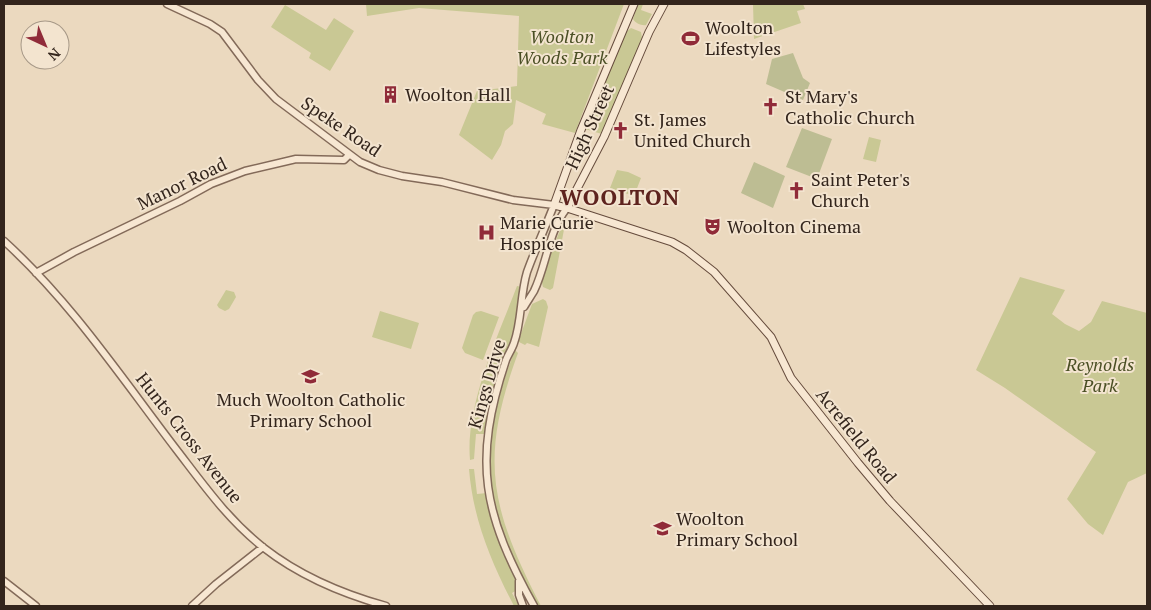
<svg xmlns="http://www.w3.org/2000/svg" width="1151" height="610" font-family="'PT Serif',serif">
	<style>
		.green { fill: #c9c894 }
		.cemetery { fill: #bdbd93 }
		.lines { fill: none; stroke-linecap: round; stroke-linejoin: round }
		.tertiary-casing { stroke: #836a59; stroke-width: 9 }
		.secondary-casing { stroke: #654b3c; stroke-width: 9 }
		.tertiary { stroke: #f7e7d2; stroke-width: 6 }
		.secondary { stroke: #f7e7d2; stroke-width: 7 }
		.labels { text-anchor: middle; stroke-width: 4; stroke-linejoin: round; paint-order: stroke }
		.poi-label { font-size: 18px; fill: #33251c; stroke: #f3e4cf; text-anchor: start }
		.park-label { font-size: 18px; font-style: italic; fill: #4a4f24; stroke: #f3e4cf }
		.street-label { font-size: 18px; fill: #33251c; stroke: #f3e4cf }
		.district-label { font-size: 22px; font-weight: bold; letter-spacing: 1px; fill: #5e231e; stroke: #f3e4cf }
	</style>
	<rect width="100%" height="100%" fill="#ebd9bf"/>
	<path class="green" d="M366,4H624L575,133L542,124L546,114L516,100L513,124L505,131L501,145L492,160L459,135L477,91L517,86L519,16L419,8L367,16Z
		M638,4H643L641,10L652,14L646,25C642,26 635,23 633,19Z
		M753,4H803L805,9L797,11L801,23L754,39Z
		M285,5L326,30L334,18L354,31L330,71L309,58L311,53L271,27Z
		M631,28L641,32L642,38L602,134L585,129L627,31Z
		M869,137L881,140L876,162L863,159Z
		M617,170L628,172L641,178L634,196L610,188Z
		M565,219H566L553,288L550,290L543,287L541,279L553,248H555L558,242L556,240Z
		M1020,277L1065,290L1052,314L1065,324L1079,331L1091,322L1102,301L1147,313V473L1128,482L1103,535L1088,524L1067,499L1096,452L1005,388L976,370Z
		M517,286L522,287L513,335L485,434H476L474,459L470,460C465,406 498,336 517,286Z
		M226,290L234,292L236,297L229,309L225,311L219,308L217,305Z
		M543,299L546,301L548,307L539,347L527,343L525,345L519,342V339L532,304Z
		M380,311L419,323L411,349L372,337Z
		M481,311L499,317L483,360L465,353L462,348L473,315L476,312Z
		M515,350L518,353C479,460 490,507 541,606H537C527,586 516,566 507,544C480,477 489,415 515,350Z
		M469,469H474L477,494L487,493L496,531L517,581V590L512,593L519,606H514C491,562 473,519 469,469Z"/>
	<path class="cemetery" d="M793,53L803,78L810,83L803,100L766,84L772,59Z
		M802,128L832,139L817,179L786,167Z
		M754,162L785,176L773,208L741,193Z"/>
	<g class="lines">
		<defs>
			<path id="tertiary" d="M167,4L210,24L222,32L258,80L276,99L360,162L379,170L402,176L442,182L513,200L554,205C545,228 535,250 527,272C520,295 522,321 514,343C512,349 508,355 506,360C472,462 483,514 534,606
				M4,241C71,302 121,377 176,449C203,484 228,520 264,548C300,576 343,594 386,606
				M36,273L74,252L180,201L211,184L245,171L296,159L344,160L349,155
				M524,307C527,302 531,296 534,291C547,264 548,232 567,208
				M4,581L36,606
				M519,581V595L523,606
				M192,606L216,584L263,547"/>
			<path id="secondary" d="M634,4L581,130L554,205L567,208L672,242L686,250L714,272L771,337L791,378L858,463L890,501L990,606
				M567,208L604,137L649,32L664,4"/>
		</defs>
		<use href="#tertiary" class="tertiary-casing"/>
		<use href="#secondary" class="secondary-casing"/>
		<use href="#tertiary" class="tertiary"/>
		<use href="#secondary" class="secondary"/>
	</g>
	<defs>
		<symbol id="stadium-bare" viewBox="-9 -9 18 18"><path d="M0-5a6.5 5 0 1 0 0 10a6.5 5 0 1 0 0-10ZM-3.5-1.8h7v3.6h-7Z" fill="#902b39" stroke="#f3e4cf" stroke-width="2.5" paint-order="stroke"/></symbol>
		<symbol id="building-bare" viewBox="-9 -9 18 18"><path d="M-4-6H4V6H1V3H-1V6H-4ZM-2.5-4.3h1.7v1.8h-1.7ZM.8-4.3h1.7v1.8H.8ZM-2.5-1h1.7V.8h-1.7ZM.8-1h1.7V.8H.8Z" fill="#902b39" stroke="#f3e4cf" stroke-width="2.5" paint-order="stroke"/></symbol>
		<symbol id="church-bare" viewBox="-9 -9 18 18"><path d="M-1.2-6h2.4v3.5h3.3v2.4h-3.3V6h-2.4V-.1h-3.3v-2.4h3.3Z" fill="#902b39" stroke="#f3e4cf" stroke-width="2.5" paint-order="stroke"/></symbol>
		<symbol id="theatre-bare" viewBox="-9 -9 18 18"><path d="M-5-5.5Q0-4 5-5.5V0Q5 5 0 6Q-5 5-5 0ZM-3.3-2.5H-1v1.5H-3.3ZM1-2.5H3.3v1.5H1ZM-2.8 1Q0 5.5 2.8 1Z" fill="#902b39" stroke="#f3e4cf" stroke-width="2.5" paint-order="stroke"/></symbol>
		<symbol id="hospital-bare" viewBox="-9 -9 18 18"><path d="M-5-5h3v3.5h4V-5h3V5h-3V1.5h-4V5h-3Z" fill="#902b39" stroke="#f3e4cf" stroke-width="2.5" paint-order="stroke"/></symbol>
		<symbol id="school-bare" viewBox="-9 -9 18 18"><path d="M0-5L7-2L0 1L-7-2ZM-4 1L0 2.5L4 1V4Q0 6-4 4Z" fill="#902b39" stroke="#f3e4cf" stroke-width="2.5" paint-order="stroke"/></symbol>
	</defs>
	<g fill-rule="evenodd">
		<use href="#stadium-bare" x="678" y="26" width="25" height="25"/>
		<use href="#building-bare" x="378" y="82" width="25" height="25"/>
		<use href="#church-bare" x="758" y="94" width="25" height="25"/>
		<use href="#church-bare" x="608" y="118" width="25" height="25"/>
		<use href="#church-bare" x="784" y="178" width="25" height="25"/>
		<use href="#theatre-bare" x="700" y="214" width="25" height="25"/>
		<use href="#hospital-bare" x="474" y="220" width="25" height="25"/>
		<use href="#school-bare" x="298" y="364" width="25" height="25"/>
		<use href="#school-bare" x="650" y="516" width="25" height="25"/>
	</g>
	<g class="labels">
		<g class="poi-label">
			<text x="705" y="34">Woolton<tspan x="705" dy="21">Lifestyles</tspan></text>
			<text x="405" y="101">Woolton Hall</text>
			<text x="785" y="103">St Mary's<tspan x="785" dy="21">Catholic Church</tspan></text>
			<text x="634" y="126">St. James<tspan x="634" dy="21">United Church</tspan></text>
			<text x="811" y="186">Saint Peter's<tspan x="811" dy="21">Church</tspan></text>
			<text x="500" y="229">Marie Curie<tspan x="500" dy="21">Hospice</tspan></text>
			<text x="727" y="233">Woolton Cinema</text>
			<text x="311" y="406" text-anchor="middle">Much Woolton Catholic<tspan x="311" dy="21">Primary School</tspan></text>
			<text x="676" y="525">Woolton<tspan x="676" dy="21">Primary School</tspan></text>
		</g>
		<g class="park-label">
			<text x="562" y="43">Woolton<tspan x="562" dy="21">Woods Park</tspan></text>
			<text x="1100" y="371">Reynolds<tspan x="1100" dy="21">Park</tspan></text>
		</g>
		<g class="street-label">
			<text transform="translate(341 127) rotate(34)" y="6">Speke Road</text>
			<text transform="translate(590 127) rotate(-65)" y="6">High Street</text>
			<text transform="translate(182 184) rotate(-26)" y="6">Manor Road</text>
			<text transform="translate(487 384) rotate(-74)" y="6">Kings Drive</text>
			<text transform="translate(856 436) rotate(51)" y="6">Acrefield Road</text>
			<text transform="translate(189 438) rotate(52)" y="6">Hunts Cross Avenue</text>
		</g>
		<g class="district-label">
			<text x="620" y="205">WOOLTON</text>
		</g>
	</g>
	<rect width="1151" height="610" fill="none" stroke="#33251c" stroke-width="10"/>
	<g transform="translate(45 45) rotate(136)"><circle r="24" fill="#f3e4cf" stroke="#a69887"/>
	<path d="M0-4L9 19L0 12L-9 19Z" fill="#902b39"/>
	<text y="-8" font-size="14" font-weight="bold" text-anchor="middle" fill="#33251c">N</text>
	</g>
</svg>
